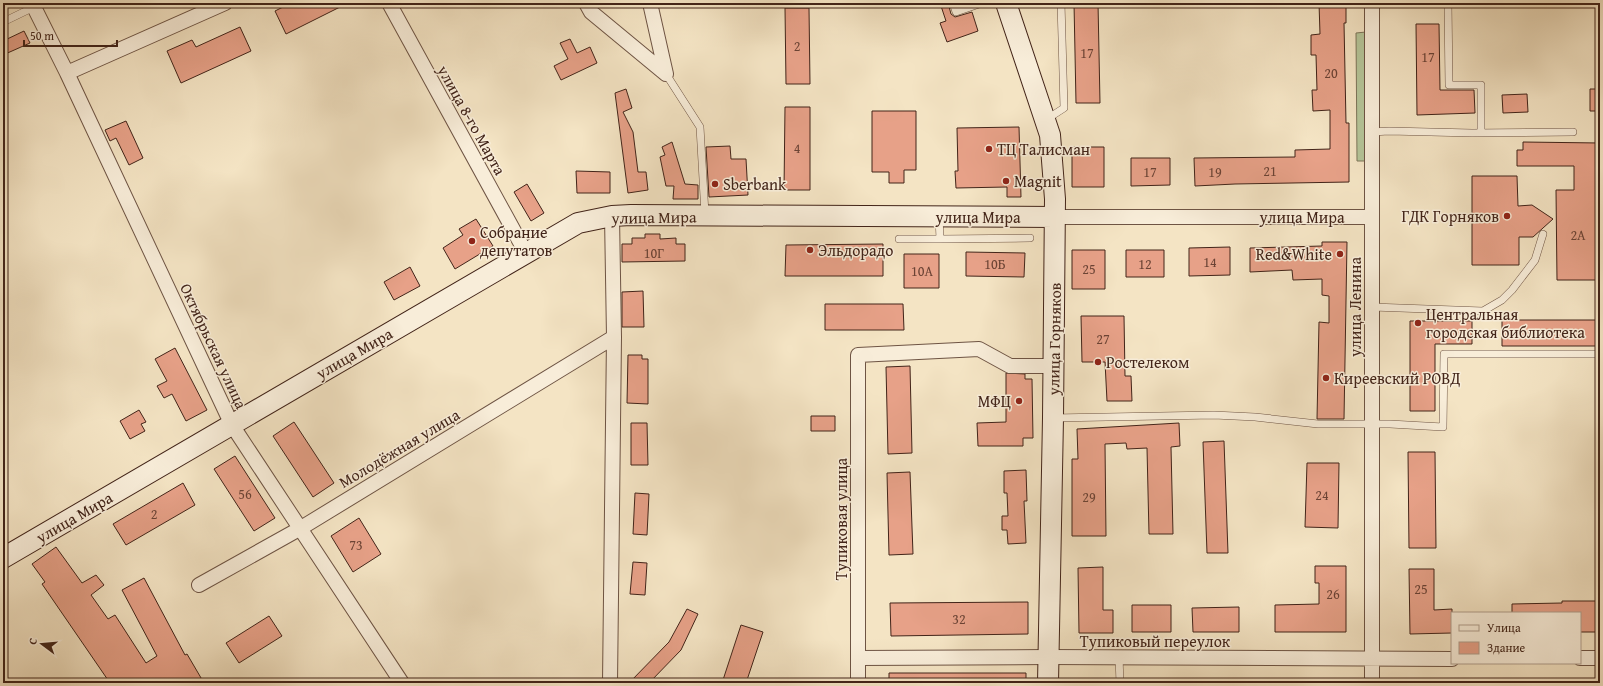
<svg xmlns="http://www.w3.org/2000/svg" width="1603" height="686" font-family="'Gentium Book Plus',serif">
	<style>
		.green { fill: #b5c599; stroke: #7c7459 }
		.building { fill: #e7a188; stroke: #422419 }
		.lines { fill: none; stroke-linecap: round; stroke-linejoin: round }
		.service-casing { stroke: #6e5444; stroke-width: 8 }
		.minor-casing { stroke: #6e5444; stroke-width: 16 }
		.secondary-casing { stroke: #422419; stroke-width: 22 }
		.service { stroke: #f8edd9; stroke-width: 7 }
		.minor { stroke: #f8edd9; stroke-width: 14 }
		.secondary { stroke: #f8edd9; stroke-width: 20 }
		.poi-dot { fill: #8f2418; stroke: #f8edd9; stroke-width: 1.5 }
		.labels { text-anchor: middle; stroke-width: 3; stroke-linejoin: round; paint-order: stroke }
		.number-label { font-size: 14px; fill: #6b4335 }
		.street-label { font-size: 16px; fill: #422419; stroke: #f8edd9 }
		.poi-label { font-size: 16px; fill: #422419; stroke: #f8edd9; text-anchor: start }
	</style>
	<rect width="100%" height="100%" fill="#f4e4c4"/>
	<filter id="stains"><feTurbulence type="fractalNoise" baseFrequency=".005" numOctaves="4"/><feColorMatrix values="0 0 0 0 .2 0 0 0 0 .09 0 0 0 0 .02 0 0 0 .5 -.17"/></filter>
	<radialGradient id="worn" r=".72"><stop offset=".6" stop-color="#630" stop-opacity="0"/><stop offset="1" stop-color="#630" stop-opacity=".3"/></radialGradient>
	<!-- green -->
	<path class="green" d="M1366 32V161H1357L1356 33Z"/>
	<!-- building -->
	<path class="building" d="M291 3H348L286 34 275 11Z
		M940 3H948L951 14 955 17 972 12 978 31 947 42 940 23 946 21Z
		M1074 3H1098L1100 103H1076Z
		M1319 3H1346V23H1344L1346 123H1349V182L1235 184 1195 186 1194 158 1295 157V150L1330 149V110L1313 111 1312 90H1317L1316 55H1311V35L1320 34Z
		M785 8H809L810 84H786Z
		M1416 24H1439L1440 90H1474L1475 113 1417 115Z
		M240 27 251 51 181 83 167 51 192 40 196 47Z
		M24 31 30 43 3 55V41Z
		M570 39 577 53 590 47 597 63 561 80 554 66 568 59 560 43Z
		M626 89 632 108 623 112 633 132 638 172H646L648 190 628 193 615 93Z
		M1590 89H1600V111H1590Z
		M1527 94 1528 112 1503 113 1502 95Z
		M785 107H810V190H784Z
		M872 111H916V170H904V183H889V172H872Z
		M126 121 143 158 129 165 116 138 110 141 105 130Z
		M1019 127 1021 197H1007V187L956 188 955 171H958L957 128Z
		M672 142 685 184 698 185V199H673L674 186H666L660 157 665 155 662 147Z
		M1523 142 1600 143V280H1557L1556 190H1574V166H1517V150H1523Z
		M730 146 731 159H746L748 195 709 197 706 147Z
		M1072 147H1104V187H1072Z
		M1131 158H1170V185L1131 186Z
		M576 171 610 172V193H577Z
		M1472 176H1517L1518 206 1532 205 1553 219 1533 237H1519V265H1472Z
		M527 184 544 213 531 221 514 192Z
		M476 219 493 246 455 269 443 248 463 235 459 229Z
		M645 234H660V239L676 238V244H685V261L622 262V244H632V238H645Z
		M1322 242H1347L1344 419H1317L1319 322 1329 323V296L1322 295V279L1293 280 1292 270 1250 272V248L1322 246Z
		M883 244V276H785L786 245Z
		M1230 247V275L1189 276V248Z
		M1072 250H1105V289H1072Z
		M1126 250H1164V277H1126Z
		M966 252 1025 253 1024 277 966 276Z
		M904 254H939V288H904Z
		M410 267 420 286 394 300 384 282Z
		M643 291 644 327H622V292Z
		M825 304H903L904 330H825Z
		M1081 316H1124L1125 376H1131L1132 401H1107L1105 362H1082Z
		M1502 320H1600V346H1502Z
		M1410 321H1472V344H1435V411H1410Z
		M175 348 207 410 186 421 172 394 164 398 157 386 167 381 155 359Z
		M628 355H642V359H648V404L627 403Z
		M910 366 912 453 888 454 886 367Z
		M1006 373 1025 374V379H1032L1033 438H1023V446H978L977 423 1006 422Z
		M139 410 146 422 141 424 145 431 130 439 120 421Z
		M811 416H835V431H811Z
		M294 422 334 483 313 497 273 436Z
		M631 423H647L648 465H631Z
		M1179 423 1180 446 1171 447 1173 534H1149L1147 448 1127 449 1126 443 1105 444 1106 536H1072V459H1078L1077 429Z
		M1224 441 1228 553H1207L1203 442Z
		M1408 452H1435L1436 548H1409Z
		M235 456 275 518 254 531 214 469Z
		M1307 463H1339L1338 528 1305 527Z
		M1026 470 1027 501H1024L1026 543 1008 544 1007 530H1002V516H1008L1007 493H1004V471Z
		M910 472 913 554 889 555 887 473Z
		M183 483 195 505 126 545 113 524Z
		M635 493 649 494 647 535 633 534Z
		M359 518 381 554 353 572 331 536Z
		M56 547 82 583 96 575 104 585 91 595 108 619 115 615 146 663 157 656 122 590 144 578 185 655 187 654 204 683H110L42 584 45 582 32 564Z
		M633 562 647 563 645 595 630 594Z
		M1315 566H1346V632H1275V605L1319 604V583H1315Z
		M1103 567V610H1113V633H1079L1078 568Z
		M1409 569H1434V610L1452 609V633L1410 634Z
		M1562 601H1600V632H1580V613H1512V604L1562 603Z
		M1028 602V634L891 636 890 603Z
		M1132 605H1171V632H1132Z
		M1239 607V632H1193L1192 608Z
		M687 609 698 614 681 650 649 683H629L669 642Z
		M269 616 282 636 239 663 226 643Z
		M741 625 763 632 746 683H722Z
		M889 673H1026V683H889Z"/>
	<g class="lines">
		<!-- service casing -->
		<g class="service-casing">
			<path id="service" d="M953 3 956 12 982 3
				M1448 3 1449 85H1481V133
				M3 22 34 7
				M666 74 700 127 705 214
				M1047 119 1064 108 1061 3
				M1372 132 1389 131 1472 133 1573 132
				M939 217 940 239 1030 238
				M899 239H940
				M1372 307 1483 311 1502 300 1512 290 1535 260 1543 234
				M1053 418 1214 415 1255 417 1318 424H1390L1443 427 1444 354H1600
				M1119 657 1120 683"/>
		</g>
		<!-- minor casing -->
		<g class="minor-casing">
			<path id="minor" d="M32 3 67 73 232 425 402 683
				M389 3 526 253
				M586 3 591 12 666 74
				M650 3 666 74
				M1372 3V683
				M67 73 225 3
				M1056 217H1372
				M199 585 301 528 614 337
				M858 658 1048 657 1452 659
				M1580 658H1600
				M610 683 614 337 612 216
				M858 683V355L979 349 1010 366H1054"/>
		</g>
		<!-- secondary casing -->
		<g class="secondary-casing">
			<path id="secondary" d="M1006 3 1050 135 1055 199 1053 418 1048 683
				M3 558 578 223 612 216 631 215 1056 217"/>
		</g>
		<!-- service -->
		<use href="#service" class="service"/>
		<!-- minor -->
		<use href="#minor" class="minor"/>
		<!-- secondary -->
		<use href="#secondary" class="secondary"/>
	</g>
	<!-- markers -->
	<g class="poi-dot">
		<circle cx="989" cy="149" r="4"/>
		<circle cx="1006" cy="181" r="4"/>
		<circle cx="715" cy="184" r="4"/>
		<circle cx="1507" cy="216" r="4"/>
		<circle cx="472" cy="241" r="4"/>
		<circle cx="810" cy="250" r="4"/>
		<circle cx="1340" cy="254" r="4"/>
		<circle cx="1418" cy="323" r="4"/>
		<circle cx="1098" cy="362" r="4"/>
		<circle cx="1326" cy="378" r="4"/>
		<circle cx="1019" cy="401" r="4"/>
	</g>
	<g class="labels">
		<!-- number labels -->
		<g class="number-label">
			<text x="797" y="51">2</text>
			<text x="1087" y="58">17</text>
			<text x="1428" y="62">17</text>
			<text x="1331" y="78">20</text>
			<text x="797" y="153">4</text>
			<text x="1270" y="176">21</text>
			<text x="1150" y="177">17</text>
			<text x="1215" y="177">19</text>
			<text x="1578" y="240">2А</text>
			<text x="654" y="258">10Г</text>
			<text x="1210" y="267">14</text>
			<text x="995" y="269">10Б</text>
			<text x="1145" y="269">12</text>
			<text x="1089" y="274">25</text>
			<text x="922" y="276">10А</text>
			<text x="1103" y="344">27</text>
			<text x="245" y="499">56</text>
			<text x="1322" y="500">24</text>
			<text x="1089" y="502">29</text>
			<text x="154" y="519">2</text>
			<text x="356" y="550">73</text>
			<text x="1421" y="594">25</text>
			<text x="1333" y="599">26</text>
			<text x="959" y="624">32</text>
		</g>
		<!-- street labels -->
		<g class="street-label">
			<text transform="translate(472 120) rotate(61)" y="6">улица 8-го Марта</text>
			<text transform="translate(654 217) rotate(-1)" y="6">улица Мира</text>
			<text x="978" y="223">улица Мира</text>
			<text x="1302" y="223">улица Мира</text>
			<text transform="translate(1355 307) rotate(-90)" y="6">улица Ленина</text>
			<text transform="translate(1054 339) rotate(-89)" y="6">улица Горняков</text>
			<text transform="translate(214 346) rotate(65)" y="6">Октябрьская улица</text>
			<text transform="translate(354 353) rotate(-30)" y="6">улица Мира</text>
			<text transform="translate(399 448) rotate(-31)" y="6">Молодёжная улица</text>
			<text transform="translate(74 517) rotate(-30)" y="6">улица Мира</text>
			<text transform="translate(841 519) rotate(-90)" y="6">Тупиковая улица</text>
			<text x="1155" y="647">Тупиковый переулок</text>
		</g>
		<!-- poi labels -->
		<g class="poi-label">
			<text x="997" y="155">ТЦ Талисман</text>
			<text x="1014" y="187">Magnit</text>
			<text x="723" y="190">Sberbank</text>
			<text x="1499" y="222" text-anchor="end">ГДК Горняков</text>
			<text x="480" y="238">Собрание<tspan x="480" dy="18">депутатов</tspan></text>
			<text x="818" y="256">Эльдорадо</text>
			<text x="1332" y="260" text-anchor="end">Red&amp;White</text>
			<text x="1426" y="320">Центральная<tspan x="1426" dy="18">городская библиотека</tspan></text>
			<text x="1106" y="368">Ростелеком</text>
			<text x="1334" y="384">Киреевский РОВД</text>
			<text x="1011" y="407" text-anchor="end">МФЦ</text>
		</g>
	</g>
	<!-- margin -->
	<rect width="1603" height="686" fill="none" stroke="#f4e4c4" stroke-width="16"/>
	<rect x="4" y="4" width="1595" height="678" fill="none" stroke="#422419" stroke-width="2"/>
	<rect x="8" y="8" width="1587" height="670" fill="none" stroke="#422419"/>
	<!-- legend -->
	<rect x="1451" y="612" width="130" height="52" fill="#f8edd9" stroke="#af9d8c"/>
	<rect x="1459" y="625" width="20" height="6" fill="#f8edd9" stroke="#af9d8c"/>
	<text x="1487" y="632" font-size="12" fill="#422419">Улица</text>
	<rect x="1459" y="642" width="20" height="12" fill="#e7a188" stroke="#af9d8c"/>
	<text x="1487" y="652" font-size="12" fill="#422419">Здание</text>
	<!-- north arrow -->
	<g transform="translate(42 644) rotate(286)" stroke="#f8edd9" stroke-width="3" paint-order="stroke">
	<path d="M0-3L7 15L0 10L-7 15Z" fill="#422419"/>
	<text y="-6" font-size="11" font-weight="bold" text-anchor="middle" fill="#422419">С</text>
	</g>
	<!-- scale -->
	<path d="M24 40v6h93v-6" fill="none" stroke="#422419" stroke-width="2"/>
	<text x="30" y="40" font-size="12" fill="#422419" stroke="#f8edd9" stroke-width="3" paint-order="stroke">50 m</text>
	<rect width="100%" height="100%" filter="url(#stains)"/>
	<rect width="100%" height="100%" fill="url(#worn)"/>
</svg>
